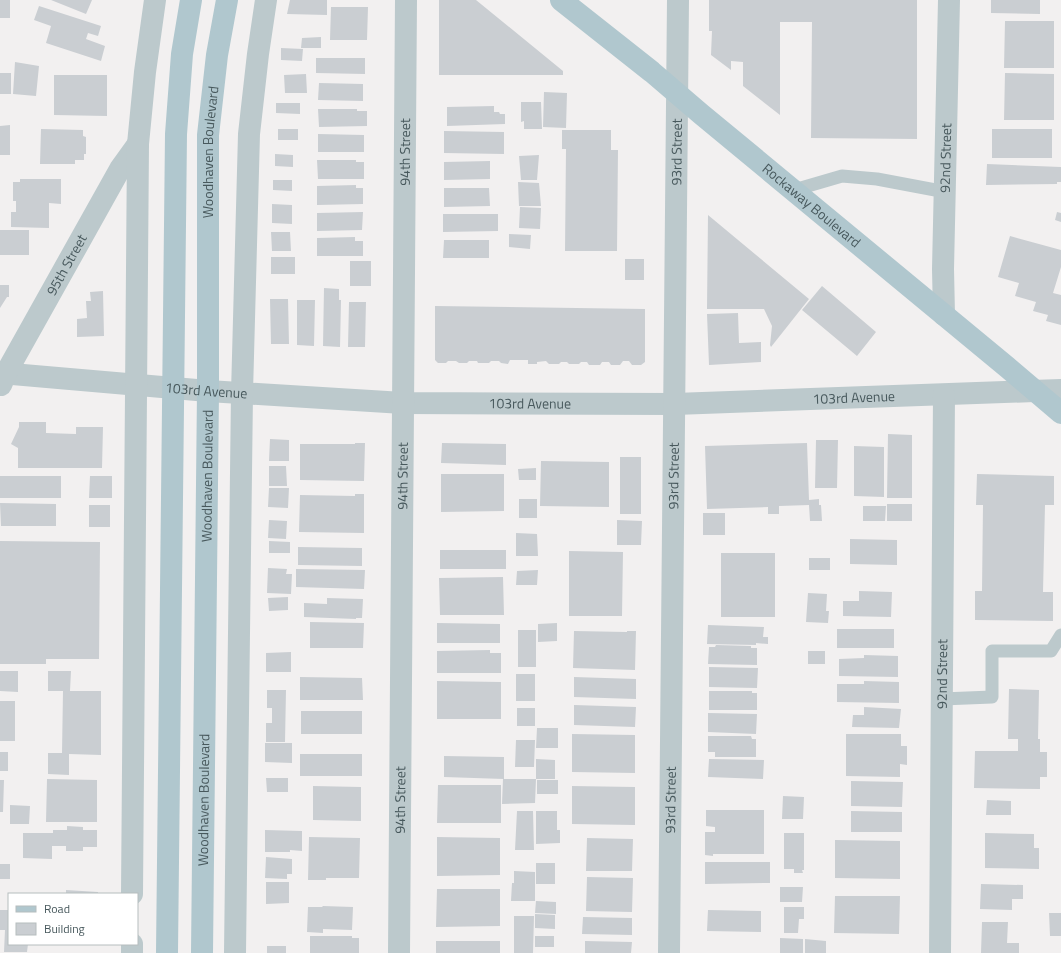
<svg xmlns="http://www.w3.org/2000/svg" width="1061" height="953" font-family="'Titillium Web',sans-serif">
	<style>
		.building { fill: #caced2 }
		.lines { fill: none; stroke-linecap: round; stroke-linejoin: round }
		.lane { stroke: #bcc9cc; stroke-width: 13 }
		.street { stroke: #bcc9cc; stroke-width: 22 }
		.primary { stroke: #b0c7ce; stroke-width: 22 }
		.labels { text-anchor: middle; stroke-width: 4; stroke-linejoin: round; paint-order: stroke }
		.street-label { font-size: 14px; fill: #48595d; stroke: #fff }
	</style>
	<rect width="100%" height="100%" fill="#f2f0f0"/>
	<!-- building -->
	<path class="building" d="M0 0H10V18H0Z
		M51 0H92L86 14Z
		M290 0H327V15L287 14Z
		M439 0H476L563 71V75H439Z
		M709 0H917V139L811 138 812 22H780V115L743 86V62L731 61V70L711 55 712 31H709Z
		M991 0H1040V14L991 13Z
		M39 6 101 26 98 36 88 33 86 39 105 46 101 61 46 43 51 26 34 20Z
		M331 7H368L367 40H330Z
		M1005 21H1054V68H1004Z
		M321 37V48H301L302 38Z
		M281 48 303 49 302 61 281 60Z
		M316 58H365V74L316 73Z
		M15 62 39 66 36 96 13 94Z
		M0 73H11V94H0Z
		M1005 73 1054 74V120H1004Z
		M306 74 307 93H285L284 75Z
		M54 75H107V116L54 115Z
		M319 83 363 84V101L318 100Z
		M544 92 567 93 566 128 543 127Z
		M521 102H541L542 129H524V121L521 122Z
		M276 103H300V114L276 113Z
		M494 106V112H499L500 114H505V124L447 126V107Z
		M318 109H357V111H367V126L319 127Z
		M10 125V155H0V126Z
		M41 129 83 130V136L86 137V154H84V160H75V164H40Z
		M278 129H298V140H278Z
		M992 129H1052V158H992Z
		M562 130H611V150H618L617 251H565L566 149H562Z
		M444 131 504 132V154L444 153Z
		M318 134 364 135V152H318Z
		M275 154 293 155V167L275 166Z
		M539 155 537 180H521L519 156Z
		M317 160H356V162H364V179H318Z
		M490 161V179L444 180V162Z
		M987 164 1061 167V182H1057V184L986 185Z
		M20 179H61V204L49 203V228L11 227V212H16V201H13V182H20Z
		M273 180H292V191L273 190Z
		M518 182 539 183 541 206H519Z
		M356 185V188H363V204L317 205V186Z
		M444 188H489L490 206 444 207Z
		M272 204 292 205V224L272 223Z
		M520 207 541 208 540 229 519 228Z
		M363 212 362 230 317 231V213Z
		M1057 212 1061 213V222L1055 220Z
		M443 214H498V231L443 232Z
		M708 215 809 299 771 347 770 345 772 326 764 309H707Z
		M0 230H29V255H0Z
		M271 232H290L291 251H272Z
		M509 234 531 235 530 249 509 247Z
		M1010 236 1061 250V267L1053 293 1061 295V325L1046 321 1048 315 1033 311 1036 302 1015 296 1019 283 998 277Z
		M355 237V241H363V256H317V238Z
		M444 240H489V258H443Z
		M271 257H295V274H271Z
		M625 259H644V280H625Z
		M350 261H371V286H350Z
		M0 285H9V297H7L0 308Z
		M822 286 876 332 857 356 802 310Z
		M324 288 339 289V300H341L340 347 323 346Z
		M103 291 104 336 77 337V319L87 318 86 301H91L90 292Z
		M270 299H288L289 344H271Z
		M297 300H315L314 346 297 345Z
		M349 302H366L365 347H348Z
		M435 306 645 309V362L641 365H632L629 361H623L620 365H611L609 362H602L600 365H589L587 362H581L579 364H569L567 362H561L559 364H549L546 361 537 362V364H528V360H510L508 364 501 363 499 361H491L489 363H478L477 361H469L467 363H459L456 361H448L446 363H438L435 360Z
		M738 313 739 343 761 342V362L709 365 707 314Z
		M19 422H46V433L76 434V427H103L102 468H18V448L11 444 19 427Z
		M888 434 912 435V498H887Z
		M270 439 289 440V461H269Z
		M816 440H838L837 488H815Z
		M355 443H365L364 481 300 480V444H355Z
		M442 443 506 444V465L441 463Z
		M807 443 809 500 819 499V505H821L822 521H810L809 505 779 506V514H768V507L707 509 705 446Z
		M854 446 884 447V497L854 496Z
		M620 457H641V514H620Z
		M541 461 609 462V507L540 506Z
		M269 466H286L287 486H269Z
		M536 468V480H519L518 469Z
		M441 474H504V511L441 512Z
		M977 474 1054 476V505H1045L1043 592H1053V621L975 620V591H982L983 505H976Z
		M0 476H61V498H0Z
		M90 476H112V498H89Z
		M269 488H289L288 508 268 507Z
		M355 494H364V533L299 532 300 495 355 496Z
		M519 499H537V518H519Z
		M0 503 56 504V526H1Z
		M887 504H912V521H887Z
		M89 505H110V527H89Z
		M863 506H886L885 521H863Z
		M703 513H725V535H703Z
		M269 520 287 521 286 539 268 538Z
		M617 520 642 521 641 545H617Z
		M516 533 537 534 538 556H516Z
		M850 539 897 540V565L850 564Z
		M0 541 100 542 99 659H46V664H0Z
		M269 541 290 542V553H269Z
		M298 547 362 548V566L298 565Z
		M440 550H506V569H440Z
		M569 551 623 552 622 616H569Z
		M721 553H775V617H721Z
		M809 558H830V570H809Z
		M268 568 287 569 286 574H292L291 594 267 593Z
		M296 569 365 570 364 589 296 587Z
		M538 570 537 585H516L517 571Z
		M503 577 504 615H440L439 578Z
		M859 591 892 592 891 617 843 616V601H859Z
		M808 593 827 594 826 611H829L828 623 806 622Z
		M288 597V610L269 611 268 598Z
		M327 598 363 599 362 618H356V619L304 617V603L327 604Z
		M310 622 364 623 363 648H310Z
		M437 623 500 624V643H437Z
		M557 623V641L538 642V624Z
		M708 625 764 627 763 637H768V644L756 643V645L707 644Z
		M837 629H894V648H837Z
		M518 630H536V667H518Z
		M574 631 627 632V631H636L635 670 573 668Z
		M716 645 751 646V648H757V665L708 664 709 647H715Z
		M490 650V653H501V673H437V651Z
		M808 651H825V664H808Z
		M291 652V672H266V653Z
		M864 655 898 656V677L839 676V659L864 658Z
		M709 667 758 668 757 688 709 687Z
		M0 671H18V692L0 691Z
		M48 671H71L70 691H101V755L69 754V775L48 774V753H62L63 691H48Z
		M516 674H535V701H516Z
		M300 677 362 678 363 700H300Z
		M574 677 636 679V699L574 697Z
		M437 681 501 682V719H437Z
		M864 681 899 682V703L837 702V684H864Z
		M1009 689 1039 690 1038 739H1040V752H1047V777H1040V789L974 788 975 751H1018V739H1008Z
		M267 690H286L285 742H266V723H272V708H267Z
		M709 691H752V693H757V710H709Z
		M0 701H15V741H0Z
		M574 705 636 707 635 727 574 725Z
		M864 707 901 709 899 728 852 727 853 715H864Z
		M517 708H535V726H517Z
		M301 711H362V734H301Z
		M708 713 757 714 756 734 708 732Z
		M537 728H558V748H536Z
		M572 734 635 735V773L572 772Z
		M846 734H901V746H907V765L900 764V777L846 776Z
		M708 736H751L752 739H756V757H715V752H708Z
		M516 740H535L534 767H515Z
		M265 743H292V763L265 762Z
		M0 752H8V771H0Z
		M300 754H362V776H300Z
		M444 756 504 757V779L444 777Z
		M536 759 555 760V779H536Z
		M709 759 764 760 763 779 708 777Z
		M266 778H288V792H267Z
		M47 779 97 780V822H46Z
		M503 779H536L535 803 502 804Z
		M0 780H4L3 812H0Z
		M537 780H558V794H537Z
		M851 781 903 782 902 807 851 806Z
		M438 785H501V823H437Z
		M313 786 361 787V821L313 820Z
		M572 786 635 787V825L572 824Z
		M783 796 804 797 803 819H782Z
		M987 800 1011 801V815H986Z
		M10 805 30 806 29 824H10Z
		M706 810H764V854H713V856L705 855V832H715V827L706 826Z
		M517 811H533L534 850H515Z
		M536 811H557V830H560V843L536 844Z
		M851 811 902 812V832H851Z
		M67 826 83 827V830H97V847H83V851H66V846H52V859L23 858V833H53V830H67Z
		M265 830 302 831V851L290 850V852H265Z
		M784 833H804V870H802L803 873H794V869H784Z
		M985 833 1034 834V848H1039V869L985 868Z
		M309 837 360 838 359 878H326V880H308Z
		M437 837 500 838V875L437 876Z
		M587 838 633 839 632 871H586Z
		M835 840 900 841V879L835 878Z
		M266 857 292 859V874H287V879L265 878Z
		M705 862H770V883L705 884Z
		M536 863H555V884H536Z
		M0 864H10V879H0Z
		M514 871 535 872V901H511L512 883H514Z
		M587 877 633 878 632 912 586 911Z
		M266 882H289V903L266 904Z
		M981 884 1023 885V899H1012V910L980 909Z
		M780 887H803L802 902H780Z
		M437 889H500V926L436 927Z
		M66 890 98 892V894H66Z
		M835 896H900L899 934 834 933Z
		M536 901 556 902V914L535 913Z
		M323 906 353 907 352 930 323 929V933L307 932 308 907H322Z
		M784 907H804V919H799L798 933H784Z
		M0 910H8V930H0Z
		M708 910 761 911V932L707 931Z
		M1049 913H1061V936H1050Z
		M535 914 555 915V929L535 928Z
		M514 916H534L533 953H514Z
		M583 917 632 918V935L582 934Z
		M982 922H1008L1007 943H1019V953H981Z
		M5 930H9V944H28L27 952H4Z
		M310 936H352V938H359V953H310Z
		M535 936H554V947H535Z
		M780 938 803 939V953H780Z
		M805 939 826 941V953H805Z
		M436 941H500V953H436Z
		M585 941 632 942 631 953H585Z
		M267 946H286V953H267Z"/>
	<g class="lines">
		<!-- lane -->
		<path class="lane" d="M794 190 842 176 877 179 946 192
			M942 699 992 697V651H1051L1061 635"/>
		<!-- street -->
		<g class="street">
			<path id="s1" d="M944 315 943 269 949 0"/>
			<path id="s2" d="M0 373 208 391 403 403 675 404 1061 390"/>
			<path id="s3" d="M1 385 6 373 120 169 138 144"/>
			<path d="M132 894 138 144 145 72 155 0"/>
			<path d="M132 953V944"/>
			<path d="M235 953 242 393 249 134 258 54 266 0"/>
			<path id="s4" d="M399 953 406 0"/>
			<path id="s5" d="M669 953 678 0"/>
			<path id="s6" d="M940 953 944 395"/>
		</g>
		<!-- primary -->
		<g class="primary">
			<path id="s7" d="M561 0 652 72 701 114 1007 367 1061 413"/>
			<path d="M167 953 176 134 182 54 191 0"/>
			<path id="s8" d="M202 953 208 391V135L217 55 227 0"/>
		</g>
	</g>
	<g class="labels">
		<!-- street labels -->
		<g class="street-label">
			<text dy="5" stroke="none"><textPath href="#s8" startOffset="801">Woodhaven Boulevard</textPath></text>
			<text dy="5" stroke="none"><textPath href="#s4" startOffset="801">94th Street</textPath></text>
			<text dy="5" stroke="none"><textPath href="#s5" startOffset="801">93rd Street</textPath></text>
			<text dy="5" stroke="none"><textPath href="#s1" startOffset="157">92nd Street</textPath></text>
			<text dy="5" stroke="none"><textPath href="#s7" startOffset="324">Rockaway Boulevard</textPath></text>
			<text dy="5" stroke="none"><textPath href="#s3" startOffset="137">95th Street</textPath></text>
			<text dy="5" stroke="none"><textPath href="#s2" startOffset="207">103rd Avenue</textPath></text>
			<text dy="5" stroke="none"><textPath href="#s2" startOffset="855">103rd Avenue</textPath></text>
			<text dy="5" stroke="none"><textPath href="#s2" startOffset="531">103rd Avenue</textPath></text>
			<text dy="5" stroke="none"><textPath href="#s8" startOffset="477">Woodhaven Boulevard</textPath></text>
			<text dy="5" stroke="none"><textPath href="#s4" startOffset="477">94th Street</textPath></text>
			<text dy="5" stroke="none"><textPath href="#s5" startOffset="477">93rd Street</textPath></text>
			<text dy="5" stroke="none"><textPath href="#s6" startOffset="279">92nd Street</textPath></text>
			<text dy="5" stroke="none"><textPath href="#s8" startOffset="153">Woodhaven Boulevard</textPath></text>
			<text dy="5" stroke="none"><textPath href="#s4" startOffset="153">94th Street</textPath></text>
			<text dy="5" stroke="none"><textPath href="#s5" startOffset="153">93rd Street</textPath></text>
		</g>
	</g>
	<!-- legend -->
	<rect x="8" y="893" width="130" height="52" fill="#ffffff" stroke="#b6bdbe"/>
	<rect x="16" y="906" width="20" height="6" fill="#b0c7ce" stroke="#b6bdbe"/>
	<text x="44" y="913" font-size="12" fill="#48595d">Road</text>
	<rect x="16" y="923" width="20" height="12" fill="#caced2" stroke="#b6bdbe"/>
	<text x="44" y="933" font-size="12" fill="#48595d">Building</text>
</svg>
